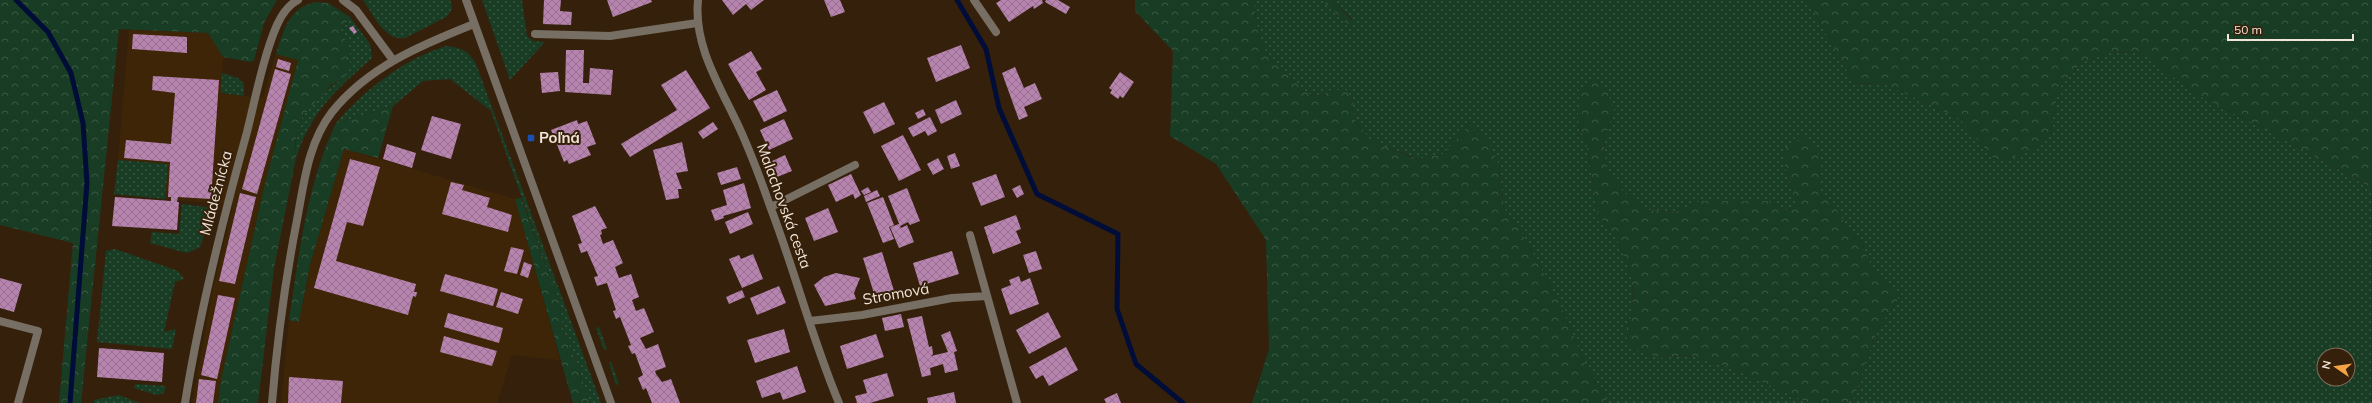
<svg xmlns="http://www.w3.org/2000/svg" width="2372" height="403" font-family="Mulish,sans-serif">
	<style>
		.built { fill: #3e2507 }
		.grass { fill: url(#grass-dots); fill-rule: evenodd }
		.forest { fill: url(#forest-crowns) }
		.lines { fill: none; stroke-linecap: round; stroke-linejoin: round }
		.stream { stroke: #000d38; stroke-width: 5 }
		.building { fill: url(#building-cross-hatch) }
		.minor { stroke: #776f63; stroke-width: 8 }
		.tertiary { stroke: #776f63; stroke-width: 8 }
		.transit-dot { fill: #1a4fb4; stroke: #35210b; stroke-width: 1.5 }
		.labels { text-anchor: middle; stroke-width: 4; stroke-linejoin: round; paint-order: stroke }
		.poi-label { font-size: 15px; font-weight: bold; fill: #f3e5d8; stroke: #35210b; text-anchor: start }
		.street-label { font-size: 15px; fill: #f3e5d8; stroke: #35210b }
	</style>
	<defs>
		<pattern id="grass-dots" width="8" height="8" patternUnits="userSpaceOnUse"><rect width="8" height="8" fill="#193c24"/><path d="M2 2h.1M6 6h.1" fill="none" stroke="#3b5843" stroke-width="1.8" stroke-linecap="round"/></pattern>
		<pattern id="forest-crowns" width="20" height="18" patternUnits="userSpaceOnUse"><rect width="20" height="18" fill="#193c24"/><path d="M2 6a3 3 0 1 1 6 0M12 15a3 3 0 1 1 6 0" fill="none" stroke="#3b5843"/></pattern>
		<pattern id="building-cross-hatch" width="8" height="8" patternUnits="userSpaceOnUse"><rect width="8" height="8" fill="#b783af"/><path d="M0 0l8 8M0 8l8-8" fill="none" stroke="#96708e"/></pattern>
	</defs>
	<rect width="100%" height="100%" fill="#35210b"/>
	<!-- built -->
	<path class="built" d="M129 30 208 33 223 57 221 94 263 98 276 54 298 60 264 187 221 380 218 403H192L212 294 233 205 165 199 168 164 118 160Z
		M344 149 515 199 560 360 512 355 497 403H281L289 320 299 322 310 265Z"/>
	<!-- grass -->
	<path class="grass" d="M363 0H450C453 8 452 11 446 17L405 38C384 41 374 15 363 0Z
		M482 0H522L527 36 533 41 545 42 510 80Z
		M1253 0H1322L1349 25 1352 19 1333 0H1807L1854 83 1885 84 1960 119 1992 157 2050 133 2059 88 2082 62 2113 52 2140 53 2204 99 2263 128 2372 188V403H1847L1854 398 1877 330 1898 300V292L1872 268 1862 243 1850 233 1831 200 1821 195 1818 175 1784 163 1796 200V209L1786 210 1767 201H1700L1675 212 1647 210 1623 192 1606 169 1604 142 1614 109 1577 123 1586 141 1598 215 1617 238 1632 279 1633 312 1625 332 1643 353 1663 358 1688 355 1726 366 1809 403H1608L1583 358 1558 300 1523 235 1504 208 1499 164 1469 125 1443 154 1418 159 1370 140 1355 120 1352 98 1331 90 1322 96 1309 94 1273 62 1260 42ZM2324 355H2348V379H2324Z
		M350 17 370 44 372 58C334 92 313 109 296 158 295 145 296 131 302 118 307 106 331 85 342 80L350 50 341 30Z
		M446 46C460 47 469 51 476 64L601 403H589L579 368 563 331 561 311 554 288 491 111 450 79 423 81 393 106 336 123C364 91 403 59 446 46Z
		M222 73 238 78 244 84V96L221 93Z
		M118 160 168 164 165 199 114 194Z
		M182 204 213 208 200 247 187 253 150 243 152 232 179 234Z
		M115 249 178 271 184 279 175 282 164 332 176 329 172 349 97 342 106 251Z
		M599 327 607 349 604 350 596 328Z
		M611 362 619 384 616 385 609 363Z
		M135 384 166 386 164 393 157 395 134 388Z
		M119 395 139 403H94V400Z"/>
	<!-- forest -->
	<path class="forest" d="M0 0H277L264 23 254 60 251 62 223 57 208 33 119 29 81 403H59L73 243 0 225Z
		M1135 0H1253L1260 42 1273 62 1309 94 1322 96 1331 90H1346L1352 98 1355 120 1370 140 1417 159 1443 154 1469 125 1489 143 1499 164 1504 208 1523 235 1558 300 1583 358 1608 403H1252L1269 349 1266 240 1216 164 1170 136 1173 51 1135 11Z
		M1322 0H1333L1354 23 1349 25Z
		M1807 0H2372V188L2263 128 2204 99 2140 53 2113 52 2082 62 2059 88 2050 133 2032 150 2005 160 1992 157 1960 119 1885 84 1854 83Z
		M316 2 328 3 350 17 341 30 350 50V69L342 80 331 85 302 117 295 143 296 158 274 268 258 403H218L221 380 264 187 298 60 276 54C284 30 288 8 316 2Z
		M1594 81 1606 88 1614 109 1604 142 1606 169 1623 192 1647 210 1675 212 1700 201H1767L1786 210 1795 209 1796 200 1784 163 1785 148 1804 136 1818 149 1821 195 1831 200 1850 233 1862 243 1872 268 1898 291V300L1877 330 1854 398 1847 403H1809L1726 366 1688 355 1663 358 1643 353 1628 345 1625 332 1633 312 1632 279 1617 238 1598 215 1586 141 1577 123 1581 93Z
		M393 106 378 158 344 149 310 265 299 322 289 320C299 254 307 183 336 123Z
		M521 198 554 288 561 311 563 331 579 368 589 403H573L515 199Z"/>
	<g class="lines">
		<!-- stream -->
		<path class="stream" d="M16 0 48 32 71 73 83 123 87 183 70 403
			M957 0 986 49 999 108 1037 194 1118 234 1117 309 1136 364 1183 403"/>
	</g>
	<!-- building -->
	<path class="building" d="M544 0H561L560 11 572 12 571 25 543 24Z
		M607 0H651L652 2 613 17Z
		M722 0H764L751 10 746 4 733 15Z
		M824 0H840L845 12 831 17Z
		M1001 0H1042L1043 3 1034 9 1033 6 1009 22 996 3Z
		M1046 0H1058L1070 7 1066 14 1045 2Z
		M353 26 357 32 354 34 349 28Z
		M133 34 187 37V53L132 49Z
		M961 45 970 68 936 82 927 58Z
		M566 50H584L583 83H589L590 68 613 70 611 95 565 92Z
		M751 51 762 69 756 72 766 90 749 100 728 64Z
		M278 59 291 63 289 71 276 67Z
		M1015 67 1024 88 1035 83 1042 99 1024 107 1028 116 1019 120 1002 73Z
		M275 69 291 74 257 194 242 189Z
		M686 70 710 108 630 157 621 144 677 110 661 85Z
		M558 72 560 91 542 93 540 73Z
		M1120 72 1134 82 1123 98 1120 96 1118 99 1110 93 1112 90 1109 88Z
		M153 76 219 80 211 199 178 197 177 202H179L177 230 112 226 115 197 171 201V197H168L170 162 124 158 126 140 171 144 175 93 152 90Z
		M777 90 787 111 764 122 753 101Z
		M956 100 962 114 941 124 935 110Z
		M884 102 895 124 874 134 863 112Z
		M923 109 926 115 918 119 915 113Z
		M432 116 461 124 451 159 421 150Z
		M930 117 937 131 928 136 925 131 913 137 908 128Z
		M784 119 793 139 769 150 760 130Z
		M577 120 578 124 587 121 596 144 587 147 591 155 569 164 567 160 564 162 551 130Z
		M713 122 718 129 703 139 698 132Z
		M903 135 921 170 899 181 881 146Z
		M682 142 688 171 676 173 682 189H678L679 198 666 200 653 150Z
		M387 144 416 153 412 168 383 159Z
		M955 153 960 166 951 169 947 156Z
		M785 155 792 171 777 177 770 162Z
		M938 158 944 169 933 175 927 164Z
		M350 159 380 167 363 226 347 222 336 261 416 284 414 292H417L416 297 413 296 408 315 314 288Z
		M737 167 741 179 721 185 717 173Z
		M851 174 861 195 855 199 853 194 836 202 828 185Z
		M996 174 1005 197 981 206 972 183Z
		M451 182 464 185 462 190 490 198 487 207 512 215 508 232 442 214Z
		M744 183 751 208 723 216 724 218 715 221 711 210 727 205 723 190Z
		M1020 185 1024 194 1017 198 1012 189Z
		M868 187 871 192 864 195 861 191Z
		M907 188 920 221 910 225 908 222 900 226 888 196Z
		M877 190 880 196 866 202 864 196Z
		M240 193 256 197 235 284 219 281Z
		M883 197 894 225 889 227 894 239 883 243 867 203Z
		M595 206 607 228 601 230 602 234 600 235 603 244 613 240 623 263 615 267 619 278 631 274 639 297 632 300 636 311 644 308 654 332 640 338 641 340 646 349 658 344 666 367 655 371 656 374 662 382 671 379 680 403H652L646 388 643 390 638 378 643 375 635 353 632 354 628 346 631 345 620 317 616 319 613 311 616 310 607 283 597 286 594 277 598 276 587 251 581 253 578 244 582 243 572 216Z
		M828 208 838 232 814 241 805 218Z
		M748 212 753 224 730 234 725 222Z
		M1016 215 1021 229 1016 231 1021 243 993 254 984 227Z
		M899 224 901 228 907 225 914 242 899 248 890 227Z
		M511 247 524 250 517 274 504 271Z
		M952 251 959 274 920 286 913 263Z
		M1036 251 1042 269 1029 273 1023 255Z
		M882 252 895 294 876 300 863 258Z
		M753 254 763 279 742 288 729 259 739 255 741 259Z
		M524 262 532 265 528 278 520 275Z
		M836 273 860 278 854 293 856 299 825 306 814 285 824 277Z
		M445 274 498 289 493 306 440 291Z
		M1019 276 1021 282 1030 278 1039 304 1010 315 1001 289 1011 285 1009 280Z
		M0 278 22 284 14 312 0 308Z
		M779 286 786 303 757 315 750 298Z
		M742 290 745 297 729 304 726 297Z
		M501 292 523 299 518 314 496 307Z
		M218 295 235 298 217 379 201 375Z
		M1048 312 1061 337 1029 354 1016 330Z
		M448 313 503 328 499 343 444 327Z
		M901 314 904 327 885 331 882 318Z
		M922 316 929 347 932 346 933 354 931 356 948 352 941 335 950 331 957 351 954 352 958 370 945 373 943 364 930 368 931 375 922 377 907 319Z
		M784 329 790 352 755 363 747 340Z
		M876 334 884 357 847 369 840 346Z
		M444 336 497 351 492 366 440 352Z
		M1066 347 1078 370 1049 386 1043 375 1036 379 1029 367Z
		M99 348 164 353 162 382 97 377Z
		M797 366 806 392 783 400 780 392 762 398 756 381Z
		M887 373 894 396 870 403H857L855 396 867 393 863 380Z
		M289 377 343 381 341 403H288Z
		M199 379 216 381 213 403H196Z
		M954 392 956 403H928L927 398Z
		M1117 393 1121 403H1106L1104 399Z"/>
	<g class="lines">
		<!-- minor -->
		<path class="minor" d="M343 0 356 10 393 60
			M698 0C693 49 724 92 743 136 753 159 762 183 770 206 795 271 812 339 839 403
			M974 0 996 32
			M535 34 610 36 697 23
			M771 207 855 165
			M970 235 1017 403
			M0 321 38 331 18 403
			M810 321 862 315 952 298 987 296
			M185 403C200 311 222 222 247 132 255 100 264 54 277 25 282 14 288 5 298 0
			M272 403C277 342 285 281 297 220 304 183 308 143 332 112 368 67 421 45 474 24"/>
		<!-- tertiary -->
		<path class="tertiary" d="M466 0 611 403"/>
	</g>
	<!-- markers -->
	<rect class="transit-dot" x="527" y="134" width="8" height="8" rx="2"/>
	<g class="labels">
		<!-- poi labels -->
		<g class="poi-label">
			<text x="539" y="143">Poľná</text>
		</g>
		<!-- street labels -->
		<g class="street-label">
			<text transform="translate(216 193) rotate(-75)" y="5">Mládežnícka</text>
			<text transform="translate(784 206) rotate(70)" y="5">Malachovská cesta</text>
			<text transform="translate(896 294) rotate(-10)" y="5">Stromová</text>
		</g>
	</g>
	<!-- north arrow -->
	<g transform="translate(2336 367) rotate(283)"><circle r="19" fill="#35210b" stroke="#816f5d"/>
	<path d="M0-3L7 15L0 10L-7 15Z" fill="#f4a444"/>
	<text y="-6" font-size="11" font-weight="bold" text-anchor="middle" fill="#f3e5d8">N</text>
	</g>
	<!-- scale -->
	<path d="M2228 34v6h125v-6" fill="none" stroke="#f3e5d8" stroke-width="2"/>
	<text x="2234" y="34" font-size="12" fill="#f3e5d8" stroke="#35210b" stroke-width="3" paint-order="stroke">50 m</text>
</svg>
